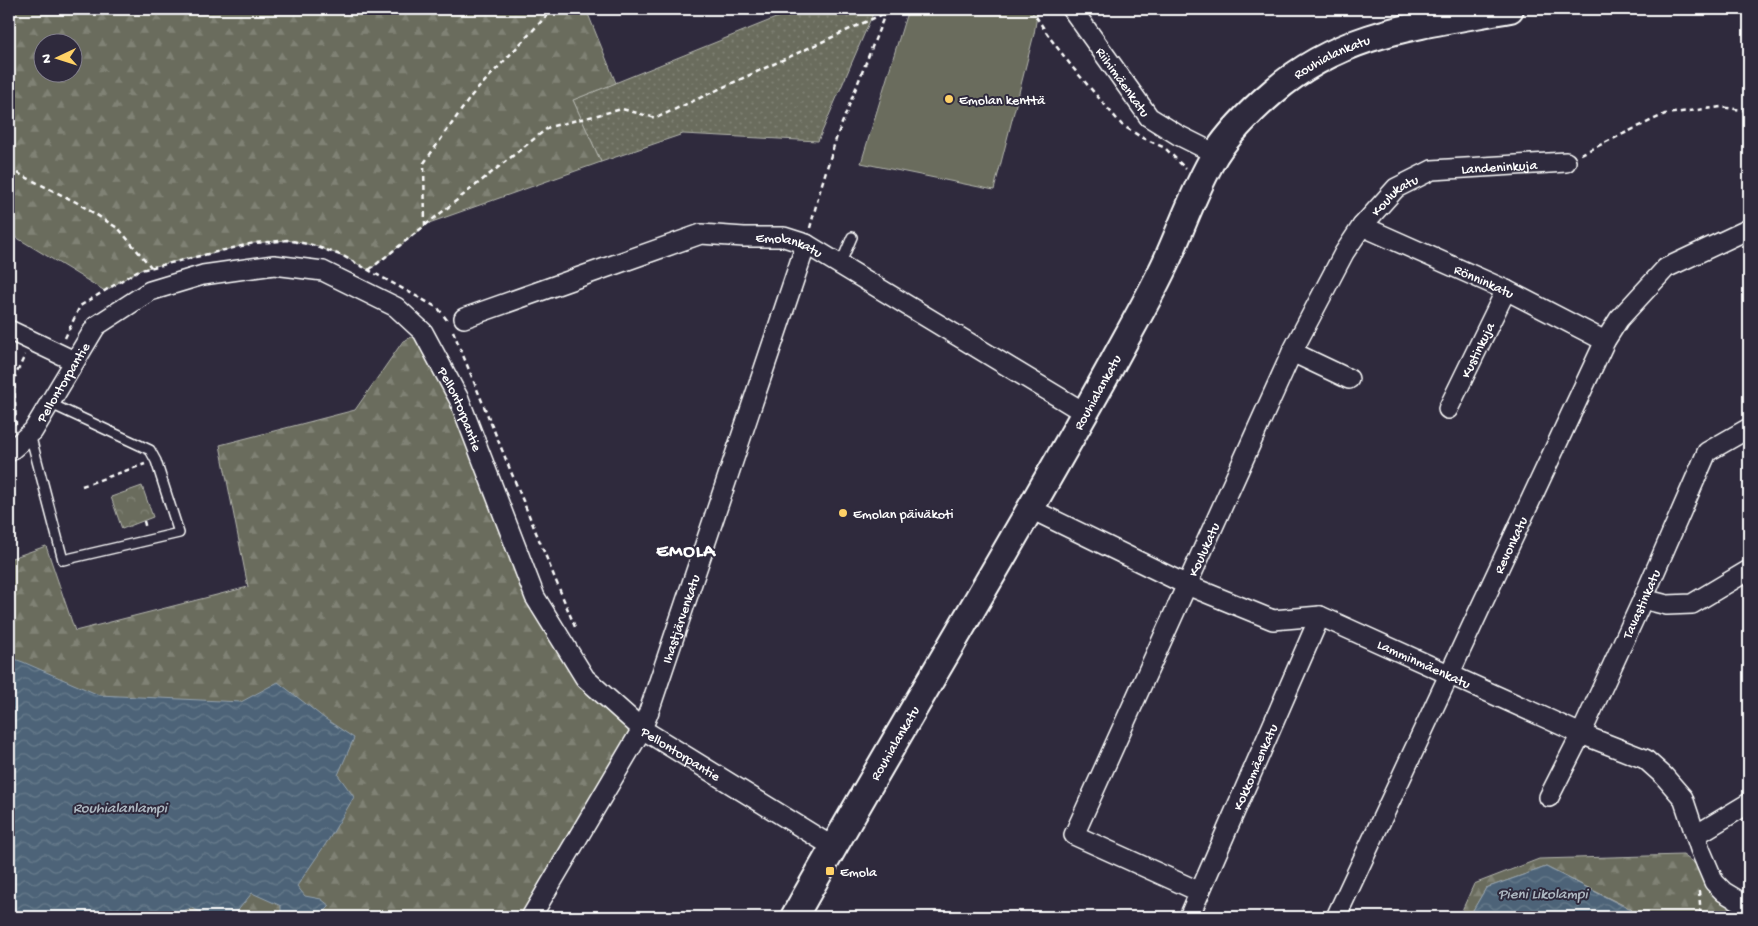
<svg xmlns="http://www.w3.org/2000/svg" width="1758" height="926" font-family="'Gochi Hand',sans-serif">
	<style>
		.grass { fill: url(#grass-dots); stroke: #b4b6ae }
		.forest { fill: url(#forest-firs); stroke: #b4b6ae; fill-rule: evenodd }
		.park { fill: url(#park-crowns); stroke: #b4b6ae }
		.garden { fill: #6a6c5d; stroke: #b4b6ae }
		.water { fill: url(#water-waves); stroke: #94a2ae }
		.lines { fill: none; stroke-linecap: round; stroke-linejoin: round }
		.lane-casing { stroke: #fff; stroke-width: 12 }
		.street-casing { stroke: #fff; stroke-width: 22 }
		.secondary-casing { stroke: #fff; stroke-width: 30 }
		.path { stroke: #fff; stroke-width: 2.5; stroke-dasharray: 5 4; stroke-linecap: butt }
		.lane { stroke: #2f2a3d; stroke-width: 9 }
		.street { stroke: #2f2a3d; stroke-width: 19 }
		.secondary { stroke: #2f2a3d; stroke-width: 26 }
		.poi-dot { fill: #ffd166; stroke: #2f2a3d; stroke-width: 2 }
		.labels { text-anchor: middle; stroke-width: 4; stroke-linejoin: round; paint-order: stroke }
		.street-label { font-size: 14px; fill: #fff; stroke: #2f2a3d }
		.poi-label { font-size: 14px; fill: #fff; stroke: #2f2a3d; text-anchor: start }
		.water-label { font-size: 15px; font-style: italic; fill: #afb9c2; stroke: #2f2a3d }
		.district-label { font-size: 19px; font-weight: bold; letter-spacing: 1px; fill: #fff; stroke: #2f2a3d }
	</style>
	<defs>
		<pattern id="grass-dots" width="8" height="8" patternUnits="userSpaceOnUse" patternTransform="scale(1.25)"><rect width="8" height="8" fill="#6a6c5d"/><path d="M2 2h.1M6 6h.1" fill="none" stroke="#808275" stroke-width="1.8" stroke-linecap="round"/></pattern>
		<pattern id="forest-firs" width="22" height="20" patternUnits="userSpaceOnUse" patternTransform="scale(1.25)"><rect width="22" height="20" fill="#6a6c5d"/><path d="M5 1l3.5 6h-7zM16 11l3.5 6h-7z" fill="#808275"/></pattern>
		<pattern id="park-crowns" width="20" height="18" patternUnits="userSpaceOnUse" patternTransform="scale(1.25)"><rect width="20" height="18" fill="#6a6c5d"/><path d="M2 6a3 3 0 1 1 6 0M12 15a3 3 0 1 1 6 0" fill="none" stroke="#808275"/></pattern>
		<pattern id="water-waves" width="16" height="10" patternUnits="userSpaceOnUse" patternTransform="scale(1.25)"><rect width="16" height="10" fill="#4d6478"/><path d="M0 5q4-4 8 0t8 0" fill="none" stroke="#687b8c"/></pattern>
	</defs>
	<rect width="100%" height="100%" fill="#2f2a3d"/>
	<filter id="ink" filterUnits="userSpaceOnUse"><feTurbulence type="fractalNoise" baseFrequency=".02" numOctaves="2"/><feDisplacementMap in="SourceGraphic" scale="10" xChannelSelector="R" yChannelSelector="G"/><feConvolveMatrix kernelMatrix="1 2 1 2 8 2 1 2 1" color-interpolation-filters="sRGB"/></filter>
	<g filter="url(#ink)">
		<!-- grass -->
		<path class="grass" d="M798 9H875L818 141 683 134 601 162 573 100Z"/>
		<!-- forest -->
		<path class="forest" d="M9 9H586L616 83 573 100 601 162 429 223 369 270 343 256 312 245 287 240 254 243 151 267 137 271 105 291 9 233ZM42 42H72V72H42Z
			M423 332 535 597 585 678 642 729 531 917H9V559L46 546 75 631 248 587 220 445 355 410 403 341Z
			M1683 855 1749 903V917H1636L1631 909 1546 867 1486 888 1469 917H1459L1474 884 1539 859Z"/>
		<!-- park -->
		<path class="park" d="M142 486 153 517 122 529 111 497Z"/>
		<!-- garden -->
		<path class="garden" d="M908 9H1038L1034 34 994 190 861 163Z"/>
		<!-- water -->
		<path class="water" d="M9 657 23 662 99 695 241 702 278 682 324 718 354 738 338 775 354 797 329 839 297 886 305 896 321 899 330 906 320 916 316 917H281V906L252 893 235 914V917H213L191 908 165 917H9Z
			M1546 867 1631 910 1636 917H1469L1486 888Z"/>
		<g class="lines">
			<!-- lane casing -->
			<g class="lane-casing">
				<path id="lane" d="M840 265 852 237
					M30 434 63 560 179 533 156 461 150 450 49 403"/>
			</g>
			<!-- street casing -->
			<g class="street-casing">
				<g id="street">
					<path id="s1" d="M1072 9 1149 117 1178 135 1216 154"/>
					<path id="s2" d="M1362 226 1506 290 1605 341"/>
					<path id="s3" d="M464 318 701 234 744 237H784L806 244 1085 413"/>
					<path d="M9 330 74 361"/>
					<path d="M1292 352 1349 379"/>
					<path id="s4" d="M1448 409 1506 290"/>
					<path id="s5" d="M9 452 33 431 96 326 150 291 203 275 274 265 323 271 396 307 423 332 459 399 535 597 585 678 642 729 833 847"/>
					<path id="s6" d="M1031 509 1187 585 1273 620 1320 616 1581 734 1645 759 1664 776 1683 798 1700 849 1714 882 1724 892 1749 907"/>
					<path d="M1643 599 1667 605 1692 604 1749 570"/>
					<path id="s7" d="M1549 797 1581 734 1643 599 1707 452 1749 428"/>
					<path d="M1696 835 1749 803"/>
					<path id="s8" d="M1200 892 1074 835 1292 352 1344 253 1362 226 1396 188 1432 170 1566 162"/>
					<path id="s9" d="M531 917 642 729 649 711 806 244"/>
					<path id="s10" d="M1189 917 1320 616"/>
					<path id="s11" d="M1336 917 1605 341 1619 319 1666 268 1749 229"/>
				</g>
			</g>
			<!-- secondary casing -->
			<g class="secondary-casing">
				<g id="secondary">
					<path id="s12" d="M794 917C897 733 1008 553 1110 368 1129 332 1150 297 1167 260 1183 225 1195 188 1215 155 1230 132 1252 110 1273 92 1343 31 1423 25 1510 9"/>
				</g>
			</g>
			<!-- path -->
			<path class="path" d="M1031 9 1050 38 1073 68 1122 125 1141 137 1165 148 1186 169
				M1581 154 1665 114 1721 107 1749 111
				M9 169 76 202 119 229 151 267
				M425 226 424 163 472 95 553 9
				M810 228 821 187 837 136 887 9
				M369 270 549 127 622 109 656 118 885 13
				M453 331 575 627
				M65 338 80 306 137 271 254 243 271 242 287 240 312 245 343 256 438 308 447 320
				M16 425 14 379 25 355
				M82 486 145 464
				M144 521 146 529
				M1699 891 1701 917"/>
			<!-- lane -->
			<use href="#lane" class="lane"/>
			<!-- street -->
			<use href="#street" class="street"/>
			<!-- secondary -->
			<use href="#secondary" class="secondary"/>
		</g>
	</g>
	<!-- markers -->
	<g class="poi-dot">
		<circle cx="949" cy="99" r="5"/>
		<circle cx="843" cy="513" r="5"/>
		<rect x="825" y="866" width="10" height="10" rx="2.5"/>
	</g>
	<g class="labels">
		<!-- street labels -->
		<g class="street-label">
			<text dy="5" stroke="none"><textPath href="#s12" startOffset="1026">Rouhialankatu</textPath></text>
			<text dy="5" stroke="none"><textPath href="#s1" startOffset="89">Riihimäenkatu</textPath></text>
			<text dy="5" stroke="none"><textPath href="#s8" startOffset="971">Landeninkuja</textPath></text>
			<text dy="5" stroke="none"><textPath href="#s8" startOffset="858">Koulukatu</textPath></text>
			<text dy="5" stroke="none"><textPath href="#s3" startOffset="341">Emolankatu</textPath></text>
			<text dy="5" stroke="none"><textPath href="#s2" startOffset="134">Rönninkatu</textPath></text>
			<text dy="5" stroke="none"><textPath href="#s4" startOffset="66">Kustinkuja</textPath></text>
			<text dy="5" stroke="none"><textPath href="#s5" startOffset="89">Pellontorpantie</textPath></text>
			<text dy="5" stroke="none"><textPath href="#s12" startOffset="606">Rouhialankatu</textPath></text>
			<text dy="5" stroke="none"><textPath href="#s5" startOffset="599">Pellontorpantie</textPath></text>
			<text dy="5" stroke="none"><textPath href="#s11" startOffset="411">Revonkatu</textPath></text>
			<text dy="5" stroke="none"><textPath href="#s8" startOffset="452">Koulukatu</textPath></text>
			<text dy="5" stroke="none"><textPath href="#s7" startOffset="214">Tavastinkatu</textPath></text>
			<text dy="5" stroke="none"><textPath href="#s9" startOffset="335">Ihastjärvenkatu</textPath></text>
			<text dy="5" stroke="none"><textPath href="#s6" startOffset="428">Lamminmäenkatu</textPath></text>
			<text dy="5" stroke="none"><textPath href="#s12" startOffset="201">Rouhialankatu</textPath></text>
			<text dy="5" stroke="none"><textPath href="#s5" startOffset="1019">Pellontorpantie</textPath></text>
			<text dy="5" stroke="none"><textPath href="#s10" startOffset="164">Kokkomäenkatu</textPath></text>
		</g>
		<!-- poi labels -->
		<g class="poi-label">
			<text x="959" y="104">Emolan kenttä</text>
			<text x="853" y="518">Emolan päiväkoti</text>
			<text x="840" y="876">Emola</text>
		</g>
		<!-- water labels -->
		<g class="water-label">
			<text x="120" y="812">Rouhialanlampi</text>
			<text x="1543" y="898">Pieni Likolampi</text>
		</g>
		<!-- district labels -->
		<g class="district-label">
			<text x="686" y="556">EMOLA</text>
		</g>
	</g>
	<!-- margin -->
	<rect width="1758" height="926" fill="none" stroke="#2f2a3d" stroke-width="30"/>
	<rect x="15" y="15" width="1728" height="896" fill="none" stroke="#fff" stroke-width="2" filter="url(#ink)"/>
	<!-- north arrow -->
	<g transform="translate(58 58) rotate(266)"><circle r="24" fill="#2f2a3d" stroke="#827f8b"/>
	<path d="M0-4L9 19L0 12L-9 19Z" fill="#ffd166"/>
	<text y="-8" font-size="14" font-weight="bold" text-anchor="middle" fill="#ffffff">N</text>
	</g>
</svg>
